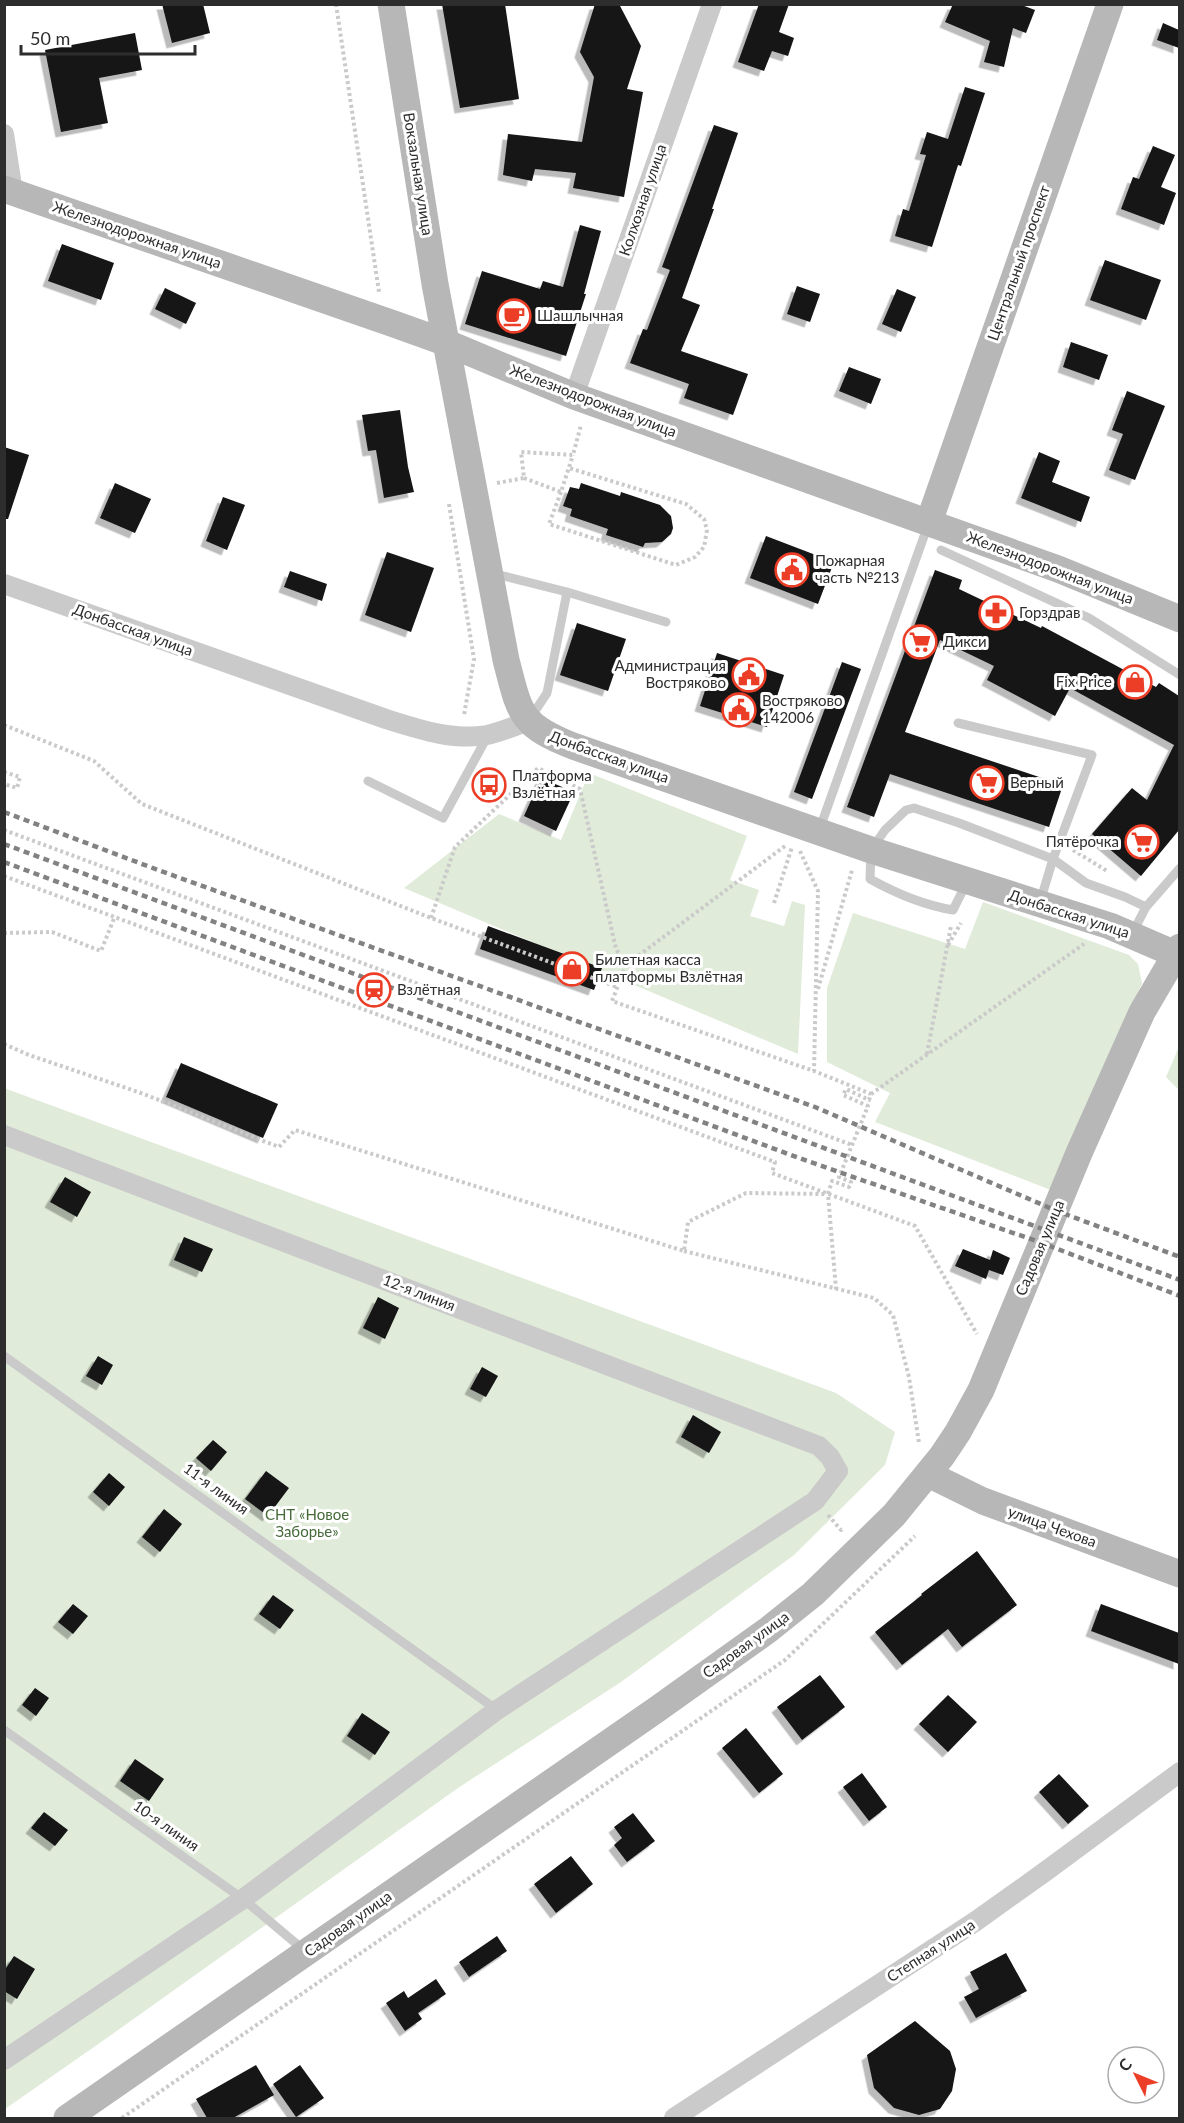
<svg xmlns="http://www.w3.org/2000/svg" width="1184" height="2123" font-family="Lato,sans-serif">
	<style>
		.green { fill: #e0ebd9 }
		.building { fill: #141414; filter: url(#shadow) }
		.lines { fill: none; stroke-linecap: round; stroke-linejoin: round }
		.path { stroke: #cacaca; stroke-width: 4; stroke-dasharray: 3 3; stroke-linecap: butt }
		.lane { stroke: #cacaca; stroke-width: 9 }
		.street { stroke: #cacaca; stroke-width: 20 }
		.secondary { stroke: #b7b7b7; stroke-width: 27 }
		.rail { stroke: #828282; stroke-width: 4.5; stroke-dasharray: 6 4.5; stroke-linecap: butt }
		.labels { text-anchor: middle; stroke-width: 6; stroke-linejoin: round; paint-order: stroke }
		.street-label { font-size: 15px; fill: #2d2d2d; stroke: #fff }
		.poi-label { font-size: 15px; fill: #2d2d2d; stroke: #fff; text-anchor: start }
		.park-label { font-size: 15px; fill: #466a39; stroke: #fff }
	</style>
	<defs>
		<filter id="shadow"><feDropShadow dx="-5.5" dy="5.5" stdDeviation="0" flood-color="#0004"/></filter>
	</defs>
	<rect width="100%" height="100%" fill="#fff"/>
	<!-- green -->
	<path class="green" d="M589 773 747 836 730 880 759 890 750 916 784 926 792 901 805 905 798 1054 404 888 499 814 561 840Z
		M983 902 1129 955 1138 964 1142 983 1056 1192 875 1122 890 1093 827 1062V988L853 913 965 949Z
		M1178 1049H1180L1179 1090 1166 1077Z
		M4 1088 836 1393 895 1432 885 1465 794 1555 621 1682 458 1788 104 2040 5 2109Z"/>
	<!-- building -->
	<path class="building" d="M162 4H203L210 33 172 43Z
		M442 4H505L519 99 460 108Z
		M595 4H619L641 46 627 89 643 92 624 197 573 188 576 173 535 169 532 181 503 175 508 134 582 142 594 77 580 52Z
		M759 4H789L779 32 794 38 788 56 772 51 764 71 738 62Z
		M953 4H1019L1035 10 1026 33 1013 28 1004 67 984 62 990 41 945 22Z
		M1163 23 1179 30V48L1157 40Z
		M135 33 142 70 99 78 108 123 61 132 45 50Z
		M965 87 985 93 961 166 958 165 932 247 895 236 903 209 909 211 926 155 920 154 927 132 948 139Z
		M714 125 738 133 712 209H714L682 298 700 305 681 351 748 374 733 415 684 398 689 384 630 363 643 329 647 330 670 270 662 267Z
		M1153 146 1175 155 1161 187 1176 193 1164 225 1121 209 1133 177 1139 179Z
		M580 225 601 231 584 294H586L566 356 465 324 482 271 540 289 543 281 563 287Z
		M62 244 114 263 101 300 48 281Z
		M1105 260 1161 280 1146 320 1090 300Z
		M797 286 820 294 810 322 787 314Z
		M165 288 196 303 186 324 155 309Z
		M897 289 916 297 901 332 882 324Z
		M1071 342 1108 355 1099 380 1063 367Z
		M849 367 881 379 871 404 839 391Z
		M1127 391 1165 406 1135 480 1109 470 1123 434 1112 430Z
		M400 410 408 467 414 492 384 498 376 450 368 451 362 415Z
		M4 447 29 455 8 519H4Z
		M1039 452 1060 461 1052 482 1090 497 1081 522 1021 498Z
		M115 483 151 499 135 533 100 518Z
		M581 483 620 496 621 492 660 505 671 516 673 528 671 534 662 542 645 543 643 547 606 535 608 529 570 516 572 509 563 506 570 487 579 489Z
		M223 497 245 505 227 550 206 541Z
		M766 536 834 562 818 604 750 578Z
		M387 552 434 568 411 632 365 615Z
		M935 570 962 580 959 589 1041 628 1042 626 1156 687 1159 683 1179 696V830L1141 876 1092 834 1132 788 1147 800 1174 745 1070 688 1055 716 987 680 994 666 940 640 905 732 1063 785 1049 827 890 774 874 817 847 807Z
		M290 571 327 584 322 601 284 587Z
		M577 623 626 639 608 691 560 675Z
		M717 653 784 675 767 727 700 706Z
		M842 662 861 669 812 799 794 792Z
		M541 778 574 792 556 831 524 816Z
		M488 926 602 968 594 990 480 949Z
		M181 1063 278 1104 263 1138 166 1097Z
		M65 1177 91 1192 77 1217 50 1202Z
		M184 1237 213 1249 202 1272 174 1260Z
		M963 1249 990 1260 993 1250 1010 1258 1003 1275 989 1270 986 1279 955 1266Z
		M378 1297 399 1308 385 1339 363 1328Z
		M98 1356 113 1365 102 1385 86 1376Z
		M482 1367 498 1376 486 1397 470 1389Z
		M693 1415 721 1432 709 1453 681 1437Z
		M213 1440 227 1452 211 1471 196 1458Z
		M266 1471 289 1488 268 1516 245 1499Z
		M109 1473 125 1487 109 1506 93 1492Z
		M164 1509 182 1524 160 1552 142 1537Z
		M977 1551 1017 1605 962 1647 948 1629 902 1665 875 1632 922 1595 921 1594Z
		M273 1595 294 1610 280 1629 259 1614Z
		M73 1604 88 1616 73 1634 58 1622Z
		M1101 1604 1179 1633V1664L1091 1631Z
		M820 1675 845 1707 802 1740 777 1707Z
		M35 1688 49 1698 36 1716 22 1705Z
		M948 1695 977 1722 948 1752 919 1724Z
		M362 1713 390 1732 375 1755 347 1736Z
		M746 1728 783 1774 759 1793 722 1748Z
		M135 1759 164 1779 149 1801 120 1781Z
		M862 1773 887 1807 869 1821 843 1787Z
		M1059 1774 1089 1806 1068 1824 1039 1792Z
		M44 1812 68 1830 55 1846 31 1828Z
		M633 1813 655 1841 627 1862 614 1845 622 1838 614 1827Z
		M571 1856 593 1884 556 1913 534 1884Z
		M497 1936 507 1951 469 1977 459 1962Z
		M1006 1953 1027 1991 976 2018 964 1997 979 1989 970 1972Z
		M14 1956 35 1969 17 1999 4 1991V1971Z
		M436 1979 446 1994 418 2013 422 2019 405 2031 386 2003 404 1991 408 1998Z
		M915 2021 950 2051 956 2069 952 2091 940 2109 919 2115 894 2108 874 2088 867 2055Z
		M256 2065 274 2095 233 2118H207L196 2099Z
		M300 2065 324 2098 296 2117 273 2084Z"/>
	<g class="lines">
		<!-- path -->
		<path class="path" d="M336 4 379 292
			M524 478 561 492 573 455
			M497 483 524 478 521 452 573 455 581 425
			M561 492 549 524 676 565 695 557 704 547 707 530 704 519 686 504 569 468
			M449 504 474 659 464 715
			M4 725 94 761 142 804 431 918 617 987
			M4 772 20 777 17 788 4 784
			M4 830 852 1145
			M785 846 626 965 612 1001 814 1071 871 1094 869 1100 846 1089 843 1095 868 1106 839 1177 851 1182 849 1187 832 1181 828 1194 836 1289
			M1073 850 1107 871
			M800 851 818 891 814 1071
			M4 876 775 1162 772 1173 915 1226 977 1334
			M774 903 792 847
			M431 918 455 847 538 768 580 789 616 949 626 965
			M4 933 52 932 101 951 115 916
			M948 945 961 923
			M818 989 852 870
			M4 1044 29 1055 141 1093 279 1147 295 1130 684 1251 688 1222 746 1193 824 1194
			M927 1054 951 926
			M871 1094 1084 944
			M684 1251 874 1298 893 1315 909 1377 919 1443
			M828 1515 841 1530 843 1528
			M122 2118 785 1660 915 1536"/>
		<!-- lane -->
		<path class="lane" d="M941 550 1089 618 1180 675
			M492 573 567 592 666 622
			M531 717 547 693 567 592
			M958 723 1092 755 1053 859 1040 902
			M368 781 443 818 487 737
			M820 828 928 525
			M967 882 953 910C923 905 897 894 870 879L871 850 885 830 906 810 914 808 959 823 1053 859 1086 883 1125 897 1146 907
			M1132 934 1146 907 1180 868
			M4 1356 497 1710
			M4 1730 243 1899 305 1951"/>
		<!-- street -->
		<path class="street" d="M4 134 13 192
			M574 396 712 4
			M4 584 386 719C418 729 453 741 487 735 501 732 515 726 528 721
			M4 1135 819 1446 830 1457 838 1471 815 1501 497 1710 243 1899 4 2060
			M674 2118 976 1921 1046 1871 1180 1772"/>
		<!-- secondary -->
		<path class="secondary" d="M391 4 435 284 506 660C520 713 519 725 573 746L871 850 1110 926 1175 954
			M4 189 394 324 447 343 574 396 1058 569 1180 619
			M929 522 1110 4
			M928 1474 983 1501 1180 1574
			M67 2118 656 1710 768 1630 813 1594 894 1515 942 1456 958 1432 981 1390 1079 1153 1142 1012 1180 947"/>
		<!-- rail -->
		<path class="rail" d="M4 812 158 870 815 1107 1057 1211 1180 1257
			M4 844 1180 1280
			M4 862 799 1158 1042 1243 1180 1296"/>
	</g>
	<!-- icons -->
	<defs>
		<g id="cafe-ring" transform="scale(1.725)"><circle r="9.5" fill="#fff" stroke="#ec3e27" stroke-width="1.5"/><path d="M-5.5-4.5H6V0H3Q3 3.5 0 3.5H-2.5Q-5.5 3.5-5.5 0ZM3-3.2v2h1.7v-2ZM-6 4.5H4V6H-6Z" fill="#ec3e27"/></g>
		<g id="civic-ring" transform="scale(1.725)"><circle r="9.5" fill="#fff" stroke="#ec3e27" stroke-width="1.5"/><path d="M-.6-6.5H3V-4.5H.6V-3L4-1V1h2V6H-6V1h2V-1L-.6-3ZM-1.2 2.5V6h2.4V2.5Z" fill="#ec3e27"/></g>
		<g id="pharmacy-ring" transform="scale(1.725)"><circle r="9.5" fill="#fff" stroke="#ec3e27" stroke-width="1.5"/><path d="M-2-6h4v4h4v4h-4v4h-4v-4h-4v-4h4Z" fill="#ec3e27"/></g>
		<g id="supermarket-ring" transform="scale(1.725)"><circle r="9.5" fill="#fff" stroke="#ec3e27" stroke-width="1.5"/><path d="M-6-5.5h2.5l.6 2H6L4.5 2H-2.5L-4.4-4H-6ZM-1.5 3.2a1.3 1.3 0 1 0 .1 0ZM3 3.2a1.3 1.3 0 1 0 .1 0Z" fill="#ec3e27"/></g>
		<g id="shop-ring" transform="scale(1.725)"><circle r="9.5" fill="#fff" stroke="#ec3e27" stroke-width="1.5"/><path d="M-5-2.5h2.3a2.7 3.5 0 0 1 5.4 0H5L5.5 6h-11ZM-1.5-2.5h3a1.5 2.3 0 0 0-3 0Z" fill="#ec3e27"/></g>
		<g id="bus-ring" transform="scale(1.725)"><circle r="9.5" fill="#fff" stroke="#ec3e27" stroke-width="1.5"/><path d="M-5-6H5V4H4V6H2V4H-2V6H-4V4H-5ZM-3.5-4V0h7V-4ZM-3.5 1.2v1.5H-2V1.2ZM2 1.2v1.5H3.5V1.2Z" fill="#ec3e27"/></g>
		<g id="station-ring" transform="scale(1.725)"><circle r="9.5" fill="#fff" stroke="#ec3e27" stroke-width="1.5"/><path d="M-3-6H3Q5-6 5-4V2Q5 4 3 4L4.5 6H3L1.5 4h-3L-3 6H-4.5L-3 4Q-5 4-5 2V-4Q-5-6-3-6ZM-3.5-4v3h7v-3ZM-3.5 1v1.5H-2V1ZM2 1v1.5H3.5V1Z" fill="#ec3e27"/></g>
	</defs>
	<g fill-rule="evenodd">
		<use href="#cafe-ring" x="514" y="316"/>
		<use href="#civic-ring" x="792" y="570"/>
		<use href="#pharmacy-ring" x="996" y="613"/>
		<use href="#supermarket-ring" x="920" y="642"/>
		<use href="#civic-ring" x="749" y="675"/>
		<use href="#shop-ring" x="1135" y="682"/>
		<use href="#civic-ring" x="739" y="710"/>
		<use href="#supermarket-ring" x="987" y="783"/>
		<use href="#bus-ring" x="489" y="785"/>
		<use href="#supermarket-ring" x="1142" y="842"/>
		<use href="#shop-ring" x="572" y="969"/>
		<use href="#station-ring" x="374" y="990"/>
	</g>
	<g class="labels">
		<!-- street labels -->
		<g class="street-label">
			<text transform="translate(418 174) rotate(81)" y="5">Вокзальная улица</text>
			<text transform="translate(643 200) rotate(-71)" y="5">Колхозная улица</text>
			<text transform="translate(137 235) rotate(19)" y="5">Железнодорожная улица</text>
			<text transform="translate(1019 263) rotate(-71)" y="5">Центральный проспект</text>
			<text transform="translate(593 401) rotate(21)" y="5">Железнодорожная улица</text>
			<text transform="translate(1050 568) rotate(21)" y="5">Железнодорожная улица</text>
			<text transform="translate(133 630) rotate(20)" y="5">Донбасская улица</text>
			<text transform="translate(609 757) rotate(20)" y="5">Донбасская улица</text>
			<text transform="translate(1069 914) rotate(18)" y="5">Донбасская улица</text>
			<text transform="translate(1040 1248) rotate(-67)" y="5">Садовая улица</text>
			<text transform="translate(419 1293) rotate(21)" y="5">12-я линия</text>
			<text transform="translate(216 1489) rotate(36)" y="5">11-я линия</text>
			<text transform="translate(1052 1527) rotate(20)" y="5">улица Чехова</text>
			<text transform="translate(746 1645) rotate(-36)" y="5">Садовая улица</text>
			<text transform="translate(166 1826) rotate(35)" y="5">10-я линия</text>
			<text transform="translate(348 1924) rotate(-35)" y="5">Садовая улица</text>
			<text transform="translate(931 1951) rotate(-33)" y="5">Степная улица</text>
		</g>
		<!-- poi labels -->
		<g class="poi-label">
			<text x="537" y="321">Шашлычная</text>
			<text x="815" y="566">Пожарная<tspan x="815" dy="17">часть №213</tspan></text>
			<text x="1019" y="618">Горздрав</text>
			<text x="943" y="647">Дикси</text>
			<text x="726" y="671" text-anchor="end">Администрация<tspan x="726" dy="17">Востряково</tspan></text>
			<text x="1112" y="687" text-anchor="end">Fix Price</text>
			<text x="762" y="706">Востряково<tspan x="762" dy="17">142006</tspan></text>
			<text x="512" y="781">Платформа<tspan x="512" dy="17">Взлётная</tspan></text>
			<text x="1010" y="788">Верный</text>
			<text x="1119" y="847" text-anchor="end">Пятёрочка</text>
			<text x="595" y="965">Билетная касса<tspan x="595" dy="17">платформы Взлётная</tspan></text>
			<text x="397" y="995">Взлётная</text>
		</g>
		<!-- park labels -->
		<g class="park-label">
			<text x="307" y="1520">СНТ «Новое<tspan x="307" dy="17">Заборье»</tspan></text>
		</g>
	</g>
	<!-- border -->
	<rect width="1184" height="2123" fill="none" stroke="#2d2d2d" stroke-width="12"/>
	<!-- north arrow -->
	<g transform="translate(1136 2075) rotate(313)"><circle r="28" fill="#ffffff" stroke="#ababab" stroke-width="1.5"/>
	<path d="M0-4.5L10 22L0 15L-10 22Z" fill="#ec3e27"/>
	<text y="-9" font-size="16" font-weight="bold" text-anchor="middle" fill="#2d2d2d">С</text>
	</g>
	<!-- scale -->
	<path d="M21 45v9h174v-9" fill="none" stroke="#2d2d2d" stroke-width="3"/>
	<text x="30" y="45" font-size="18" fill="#2d2d2d" stroke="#ffffff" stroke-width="4.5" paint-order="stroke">50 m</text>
</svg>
